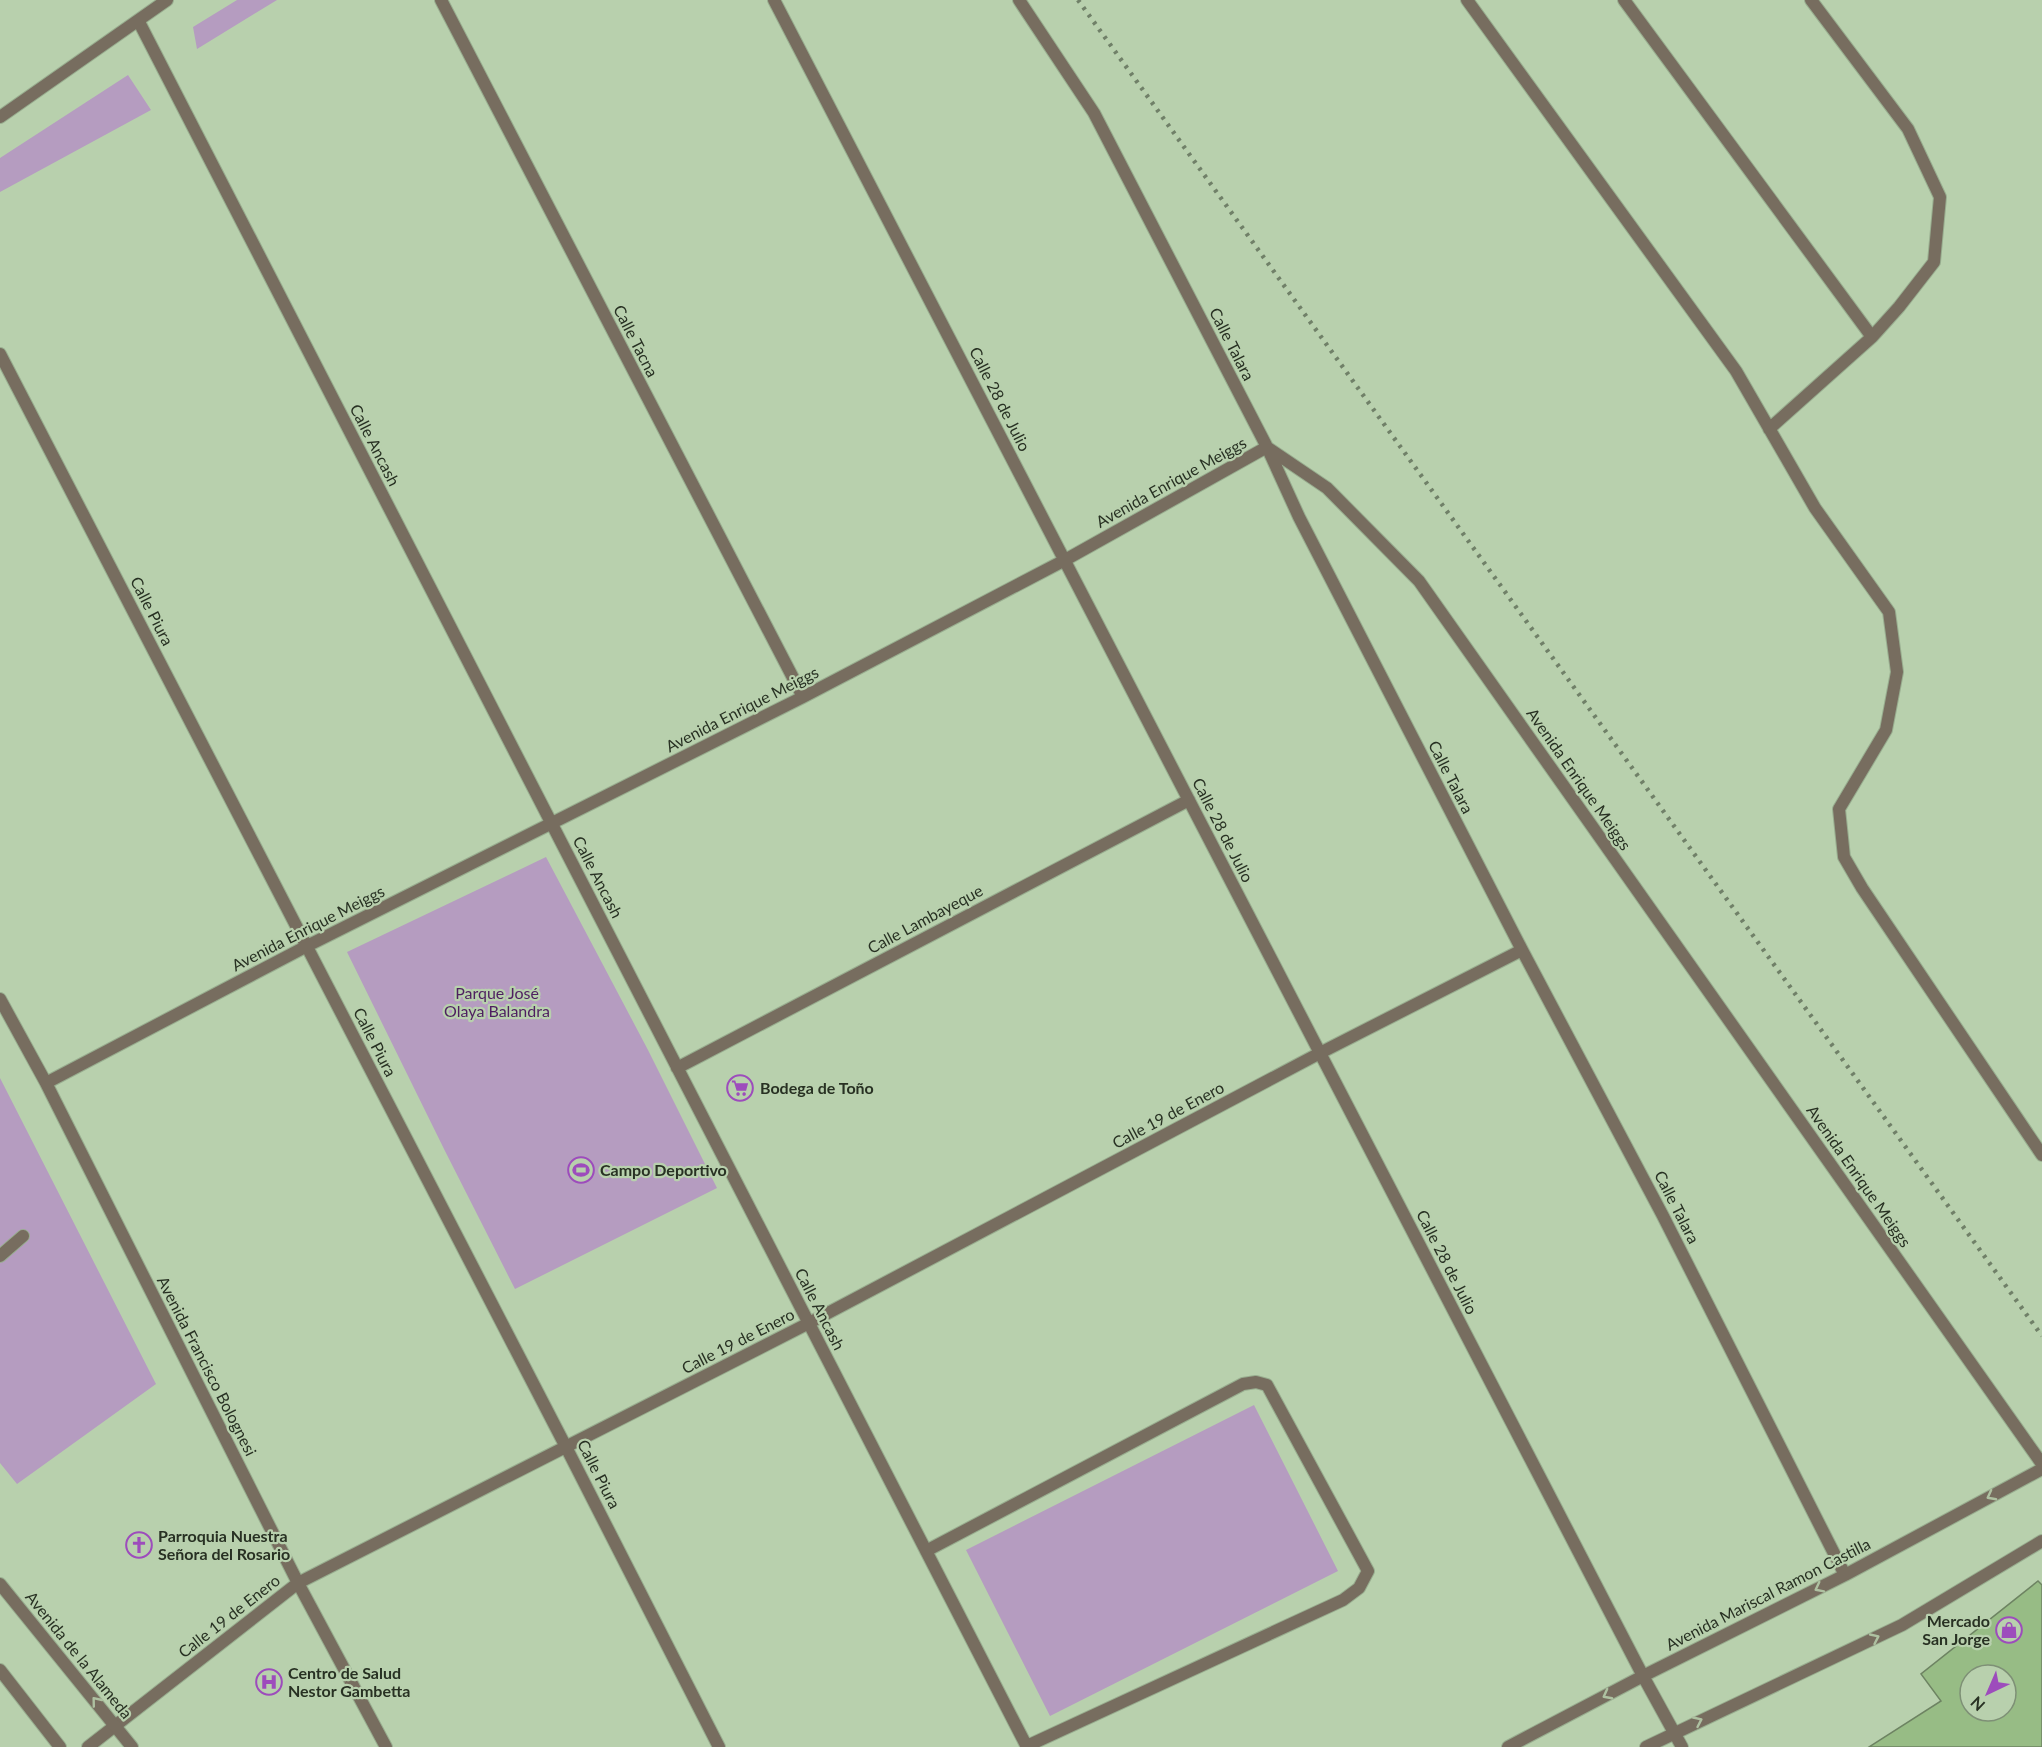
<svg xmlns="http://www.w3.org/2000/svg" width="2042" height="1747" font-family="Lato,sans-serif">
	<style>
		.green { fill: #b59cc0 }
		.building { fill: #97bc85; stroke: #6d8362; stroke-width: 1.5; fill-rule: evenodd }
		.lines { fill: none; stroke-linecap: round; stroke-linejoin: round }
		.service-casing { stroke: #98ad8f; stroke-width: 14 }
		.minor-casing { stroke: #98ad8f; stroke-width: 14 }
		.tertiary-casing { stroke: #98ad8f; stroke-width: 14 }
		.service { stroke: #776d5f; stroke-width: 12 }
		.minor { stroke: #776d5f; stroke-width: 12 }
		.tertiary { stroke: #776d5f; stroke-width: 12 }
		.rail { stroke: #708068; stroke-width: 4.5; stroke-dasharray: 3 6; stroke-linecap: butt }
		.oneway { stroke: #aec1a1 }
		.labels { text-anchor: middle; stroke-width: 4.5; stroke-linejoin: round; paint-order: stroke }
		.street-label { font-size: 16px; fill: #283123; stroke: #b8d0ad }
		.park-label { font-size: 16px; fill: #4e1f60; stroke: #b8d0ad }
		.poi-label { font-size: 16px; font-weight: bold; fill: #283123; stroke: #b8d0ad; text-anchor: start }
	</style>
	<rect width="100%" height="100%" fill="#b8d0ad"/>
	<!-- green -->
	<path class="green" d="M237 0H277L197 49 193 27Z
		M128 75 151 110 0 192V158Z
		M546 857 648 1050 717 1188 515 1289 445 1151 347 952Z
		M0 1078 156 1384 17 1484 0 1463Z
		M1254 1405 1338 1571 1050 1716 966 1550Z"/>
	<!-- building -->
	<path class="building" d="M2038 1581 2042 1585V1747H1869L1941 1701 1921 1674ZM1970 1675H2006V1711H1970Z"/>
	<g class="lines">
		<!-- service casing -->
		<g class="service-casing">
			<path id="service" d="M1467 0 1736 371 1815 508 1889 612 1897 672 1886 730 1839 809 1844 857 1862 888 2042 1155
				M1624 0 1872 337 1769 429
				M1811 0 1908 129 1940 197 1934 262 1899 307 1872 337
				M0 1256 23 1236"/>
		</g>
		<!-- minor casing -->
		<g class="minor-casing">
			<path id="minor" d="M441 0 803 697
				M774 0 1643 1676 1682 1747
				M1019 0 1094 113 1267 447 1299 517 1522 950 1663 1216 1845 1575
				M139 22 1027 1747
				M0 117 167 0
				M0 354 566 1447 719 1747
				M1268 448 1327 488 1419 581 2042 1464
				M0 999 46 1083 298 1583 386 1747
				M677 1068 1189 800
				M46 1083 307 946 803 697 1065 560 1267 447
				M926 1551 1243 1384 1256 1382 1267 1385 1368 1571 1359 1588 1343 1600 1027 1746
				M88 1747 298 1583 809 1323 1320 1053 1522 950
				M1508 1747 1643 1676 1845 1575 2042 1469
				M1646 1747 1902 1625 2042 1541"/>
		</g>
		<!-- tertiary casing -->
		<g class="tertiary-casing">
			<path id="tertiary" d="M0 1584 132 1747
				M0 1670 60 1747"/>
		</g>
		<!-- service -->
		<use href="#service" class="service"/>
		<!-- minor -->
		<use href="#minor" class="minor"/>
		<!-- tertiary -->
		<use href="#tertiary" class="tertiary"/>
		<!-- rail -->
		<path class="rail" d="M1078 0 2042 1336"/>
	</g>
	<!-- one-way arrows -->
	<defs><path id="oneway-chevron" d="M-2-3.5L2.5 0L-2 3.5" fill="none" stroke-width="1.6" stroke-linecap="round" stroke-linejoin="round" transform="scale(1.5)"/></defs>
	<g class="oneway">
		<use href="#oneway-chevron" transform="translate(1991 1496) rotate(152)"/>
		<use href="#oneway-chevron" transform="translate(1819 1588) rotate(153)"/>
		<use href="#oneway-chevron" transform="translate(1875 1638) rotate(-25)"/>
		<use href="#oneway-chevron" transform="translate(1607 1695) rotate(152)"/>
		<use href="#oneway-chevron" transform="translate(96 1701) rotate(-129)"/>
		<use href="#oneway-chevron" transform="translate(1698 1721) rotate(-25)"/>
	</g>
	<!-- icons -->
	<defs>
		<g id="supermarket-ring" transform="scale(1.35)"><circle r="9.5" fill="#b8d0ad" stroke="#9d4cbc" stroke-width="1.5"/><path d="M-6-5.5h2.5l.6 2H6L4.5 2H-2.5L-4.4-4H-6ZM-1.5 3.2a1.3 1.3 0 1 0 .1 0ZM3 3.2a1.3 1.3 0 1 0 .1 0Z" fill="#9d4cbc"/></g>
		<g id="stadium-ring" transform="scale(1.35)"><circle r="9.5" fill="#b8d0ad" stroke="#9d4cbc" stroke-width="1.5"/><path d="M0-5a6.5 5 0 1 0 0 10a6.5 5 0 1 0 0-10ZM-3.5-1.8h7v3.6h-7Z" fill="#9d4cbc"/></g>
		<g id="church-ring" transform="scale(1.35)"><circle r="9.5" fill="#b8d0ad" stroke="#9d4cbc" stroke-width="1.5"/><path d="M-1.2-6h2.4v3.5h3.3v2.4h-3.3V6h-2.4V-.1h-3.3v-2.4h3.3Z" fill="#9d4cbc"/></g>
		<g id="shop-ring" transform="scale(1.35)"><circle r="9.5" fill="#b8d0ad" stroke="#9d4cbc" stroke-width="1.5"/><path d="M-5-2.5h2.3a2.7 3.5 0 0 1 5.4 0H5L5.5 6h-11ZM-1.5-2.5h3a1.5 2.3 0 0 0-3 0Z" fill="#9d4cbc"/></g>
		<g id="hospital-ring" transform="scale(1.35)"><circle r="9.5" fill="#b8d0ad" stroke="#9d4cbc" stroke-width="1.5"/><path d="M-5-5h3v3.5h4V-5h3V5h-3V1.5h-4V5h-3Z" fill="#9d4cbc"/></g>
	</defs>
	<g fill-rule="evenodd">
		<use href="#supermarket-ring" x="740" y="1088"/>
		<use href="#stadium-ring" x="581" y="1170"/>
		<use href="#church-ring" x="139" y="1545"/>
		<use href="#shop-ring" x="2009" y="1630"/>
		<use href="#hospital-ring" x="269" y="1682"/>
	</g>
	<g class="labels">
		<!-- street labels -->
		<g class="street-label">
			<text transform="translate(636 341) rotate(63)" y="6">Calle Tacna</text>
			<text transform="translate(1232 344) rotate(63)" y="6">Calle Talara</text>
			<text transform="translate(1000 399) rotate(63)" y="6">Calle 28 de Julio</text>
			<text transform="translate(375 445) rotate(63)" y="6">Calle Ancash</text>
			<text transform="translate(1171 482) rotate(-29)" y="6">Avenida Enrique Meiggs</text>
			<text transform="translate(152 611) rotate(63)" y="6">Calle Piura</text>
			<text transform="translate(742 709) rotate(-27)" y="6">Avenida Enrique Meiggs</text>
			<text transform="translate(1451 777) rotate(63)" y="6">Calle Talara</text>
			<text transform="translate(1579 779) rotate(55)" y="6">Avenida Enrique Meiggs</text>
			<text transform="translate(1223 830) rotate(63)" y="6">Calle 28 de Julio</text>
			<text transform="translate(598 877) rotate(63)" y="6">Calle Ancash</text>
			<text transform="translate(925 919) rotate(-28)" y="6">Calle Lambayeque</text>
			<text transform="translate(308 928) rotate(-27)" y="6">Avenida Enrique Meiggs</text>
			<text transform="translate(375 1042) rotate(63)" y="6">Calle Piura</text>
			<text transform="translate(1168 1115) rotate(-28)" y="6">Calle 19 de Enero</text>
			<text transform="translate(1859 1176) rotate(55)" y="6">Avenida Enrique Meiggs</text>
			<text transform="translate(1677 1207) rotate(63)" y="6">Calle Talara</text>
			<text transform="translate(1447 1262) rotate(63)" y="6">Calle 28 de Julio</text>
			<text transform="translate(820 1309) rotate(63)" y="6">Calle Ancash</text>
			<text transform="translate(738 1341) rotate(-27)" y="6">Calle 19 de Enero</text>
			<text transform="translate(207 1366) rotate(63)" y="6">Avenida Francisco Bolognesi</text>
			<text transform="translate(599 1474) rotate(63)" y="6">Calle Piura</text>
			<text transform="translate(1768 1594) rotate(-27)" y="6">Avenida Mariscal Ramon Castilla</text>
			<text transform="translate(229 1616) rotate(-38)" y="6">Calle 19 de Enero</text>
			<text transform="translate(79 1655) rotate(51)" y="6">Avenida de la Alameda</text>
		</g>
		<!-- park labels -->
		<g class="park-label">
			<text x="497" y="999">Parque José<tspan x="497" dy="18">Olaya Balandra</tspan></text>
		</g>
		<!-- poi labels -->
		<g class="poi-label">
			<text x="760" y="1094">Bodega de Toño</text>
			<text x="600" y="1176">Campo Deportivo</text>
			<text x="158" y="1542">Parroquia Nuestra<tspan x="158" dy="18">Señora del Rosario</tspan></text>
			<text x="1990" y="1627" text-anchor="end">Mercado<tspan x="1990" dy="18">San Jorge</tspan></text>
			<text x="288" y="1679">Centro de Salud<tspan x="288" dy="18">Nestor Gambetta</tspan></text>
		</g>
	</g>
	<!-- north arrow -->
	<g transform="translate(1988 1693) rotate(224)"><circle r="28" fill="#b8d0ad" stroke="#7e9076" stroke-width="1.5"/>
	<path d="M0-4.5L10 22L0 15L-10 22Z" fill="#9d4cbc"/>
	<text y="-9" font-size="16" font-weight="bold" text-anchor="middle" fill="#283123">N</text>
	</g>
</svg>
